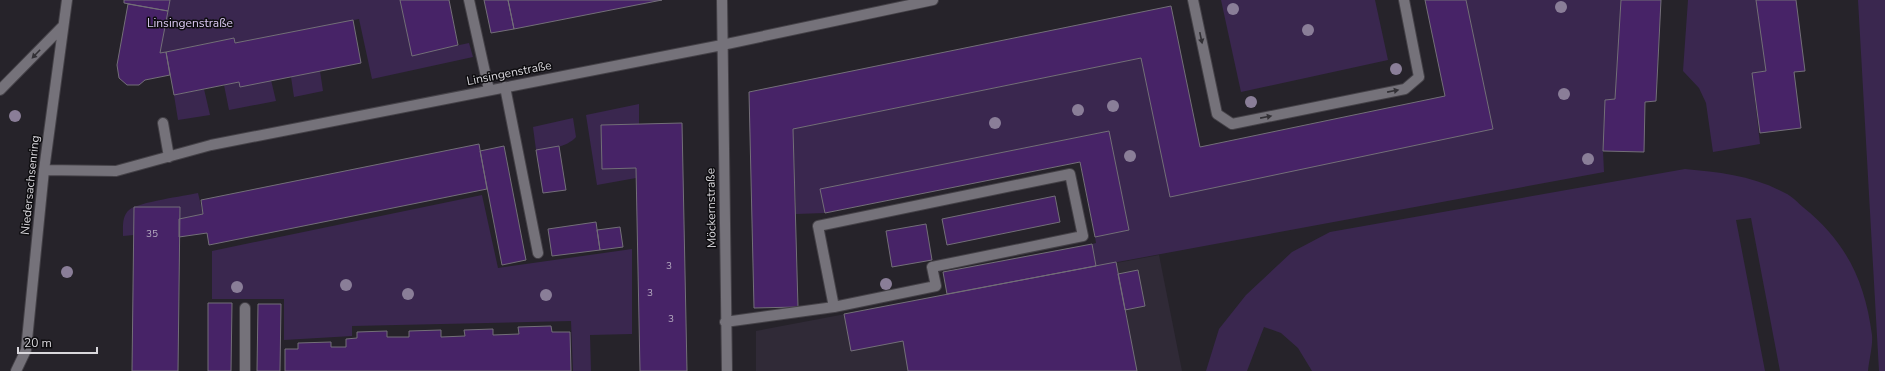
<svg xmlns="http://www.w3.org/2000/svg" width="1885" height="371" font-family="'Nunito Sans',sans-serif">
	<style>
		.built { fill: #302a37 }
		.green { fill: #3a274f }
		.building { fill: #472367; stroke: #736f78 }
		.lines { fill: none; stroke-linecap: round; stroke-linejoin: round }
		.minor-casing { stroke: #444147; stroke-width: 12 }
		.minor { stroke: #75727a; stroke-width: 10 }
		.tree { fill: #8a7e98 }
		.oneway { fill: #323035 }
		.labels { text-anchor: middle; stroke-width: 3; stroke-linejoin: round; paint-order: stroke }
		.number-label { font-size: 10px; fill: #b4aabf }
		.park-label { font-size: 12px; fill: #dbc9f2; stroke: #0e0d10 }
		.street-label { font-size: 12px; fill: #d9d7dc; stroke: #0e0d10 }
	</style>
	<rect width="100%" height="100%" fill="#26232a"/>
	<!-- built -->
	<path class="built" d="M1159 255 1182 371H756V331Z"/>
	<!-- green -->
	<path class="green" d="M170 0H400L412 55 469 43 473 57 372 79 359 19 235 43 234 38 160 53Z
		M1221 0H1375L1388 60 1241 92Z
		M1466 0H1621L1615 99 1605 100 1603 151 1604 172 1096 266 1092 244 1096 243 1095 237 1129 230 1109 131 821 189 825 213 796 214 793 129 1141 58 1170 196 1493 129Z
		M1688 0H1756L1766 71 1752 73 1760 144 1713 152 1706 103 1699 88 1683 71Z
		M1858 0H1885V371H1879Z
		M320 71 323 91 294 97 291 77Z
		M271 80 276 101 229 110 224 85 239 82Z
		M204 89 210 115 178 120 174 95Z
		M639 104V124L601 125 602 168H636V178L597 185 586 115Z
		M573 118 576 137C566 148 550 148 536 150L533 127Z
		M1685 169C1719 172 1754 176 1785 193 1792 196 1798 203 1804 208 1846 242 1865 281 1872 335 1873 346 1869 360 1868 371H1780L1751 218 1736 220 1765 371H1312L1298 348 1281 333 1264 327 1247 371H1206L1219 329 1246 295 1292 252 1330 232Z
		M198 193 203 214 179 219 180 207H134V235L123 236C123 226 122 216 129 210 138 202 185 196 198 193Z
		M482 195 498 268 632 249V334L590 335 591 371H573L571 321 352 326V336L284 340V299H212V251Z"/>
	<!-- building -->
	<path class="building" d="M124 0H170L168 11 124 3Z
		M400 0H449L458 45 412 56Z
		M484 0H508L514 29 491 33Z
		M508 0H662L514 29Z
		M1425 0H1466L1493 129 1170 197 1141 58 793 129 798 307 754 308 749 92 1171 6 1200 147 1445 96Z
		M1621 0H1661L1656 101 1645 102 1644 152 1603 151 1605 100 1615 99Z
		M1756 0H1796L1805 71 1794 72 1801 128 1760 133 1752 73 1766 71Z
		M128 4 168 11 160 53 166 52 170 75 145 80 139 85H127L119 78 117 65Z
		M353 20 361 63 240 87 239 82 174 95 166 52 234 38 235 43Z
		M682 123 687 371H640L636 168 602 169 601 125Z
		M1109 131 1129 230 1095 237 1080 162 825 213 820 189Z
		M479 144 487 189 209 245 207 233 179 237V219L203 214 201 200Z
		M504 146 526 260 502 265 480 151Z
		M559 146 566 190 543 193 536 150Z
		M1055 196 1060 222 947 245 942 219Z
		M134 207H180L178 371H132Z
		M596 222 600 250 552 256 548 229Z
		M926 224 932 260 892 267 886 231Z
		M620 227 623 247 600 250 597 230Z
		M1092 244 1096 266 947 294 943 272Z
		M1116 262 1137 371H908L903 341 851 351 844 314Z
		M1138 270 1145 306 1125 310 1118 274Z
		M208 303H232L231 371H208Z
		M258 304H281L280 371H257Z
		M551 326 552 332H570L571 371H285V349H298V343L331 342V347H346V339L357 338V332L387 331V337H409V331L441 330V337L465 336 464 330 493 329V335L519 334 518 327Z"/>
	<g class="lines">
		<!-- minor casing -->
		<g class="minor-casing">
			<path id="minor" d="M469 0 489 90
				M722 0 727 371
				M1193 0 1217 114 1232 124 1405 89 1419 77 1404 0
				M505 87 538 253
				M0 90 63 26
				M163 123 169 157
				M44 170 116 171 211 145 722 45 933 0
				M725 322 834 307 936 286 932 267 1083 236 1070 174 818 226 834 307
				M16 371 26 350 44 170 67 0
				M245 371V308"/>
		</g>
		<!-- minor -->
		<use href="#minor" class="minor"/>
	</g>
	<!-- trees -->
	<g class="tree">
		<circle cx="1561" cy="7" r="6"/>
		<circle cx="1233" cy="9" r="6"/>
		<circle cx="1308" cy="30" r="6"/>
		<circle cx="1396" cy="69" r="6"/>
		<circle cx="1564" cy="94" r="6"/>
		<circle cx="1251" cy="102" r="6"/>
		<circle cx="1113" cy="106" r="6"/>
		<circle cx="1078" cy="110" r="6"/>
		<circle cx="15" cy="116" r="6"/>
		<circle cx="995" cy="123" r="6"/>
		<circle cx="1130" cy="156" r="6"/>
		<circle cx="1588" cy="159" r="6"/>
		<circle cx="67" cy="272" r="6"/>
		<circle cx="886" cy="284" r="6"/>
		<circle cx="346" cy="285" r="6"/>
		<circle cx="237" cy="287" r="6"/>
		<circle cx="408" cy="294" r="6"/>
		<circle cx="546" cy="295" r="6"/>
	</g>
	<!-- one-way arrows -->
	<defs><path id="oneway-solid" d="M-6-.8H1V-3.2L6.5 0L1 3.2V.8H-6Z"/></defs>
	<g class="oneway">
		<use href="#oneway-solid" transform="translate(1201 38) rotate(78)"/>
		<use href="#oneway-solid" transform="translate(36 54) rotate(134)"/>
		<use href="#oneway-solid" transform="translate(1393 91) rotate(-11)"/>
		<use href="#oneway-solid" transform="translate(1266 117) rotate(-11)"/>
	</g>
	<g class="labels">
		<!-- number labels -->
		<g class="number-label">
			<text x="152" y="237">35</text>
			<text x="669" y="269">3</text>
			<text x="650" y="296">3</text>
			<text x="671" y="322">3</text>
		</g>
		<!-- park labels -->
		<g class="park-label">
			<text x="190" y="27">Linsingenstraße</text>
		</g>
		<!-- street labels -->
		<g class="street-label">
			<text transform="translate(509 73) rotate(-11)" y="4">Linsingenstraße</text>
			<text transform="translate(30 185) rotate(-84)" y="4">Niedersachsenring</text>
			<text transform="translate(711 208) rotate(-91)" y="4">Möckernstraße</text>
		</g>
	</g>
	<!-- scale -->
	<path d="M18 347v6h79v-6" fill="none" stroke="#d9d7dc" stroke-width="2"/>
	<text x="24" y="347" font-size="12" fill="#d9d7dc" stroke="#0e0d10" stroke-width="3" paint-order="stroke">20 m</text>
</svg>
